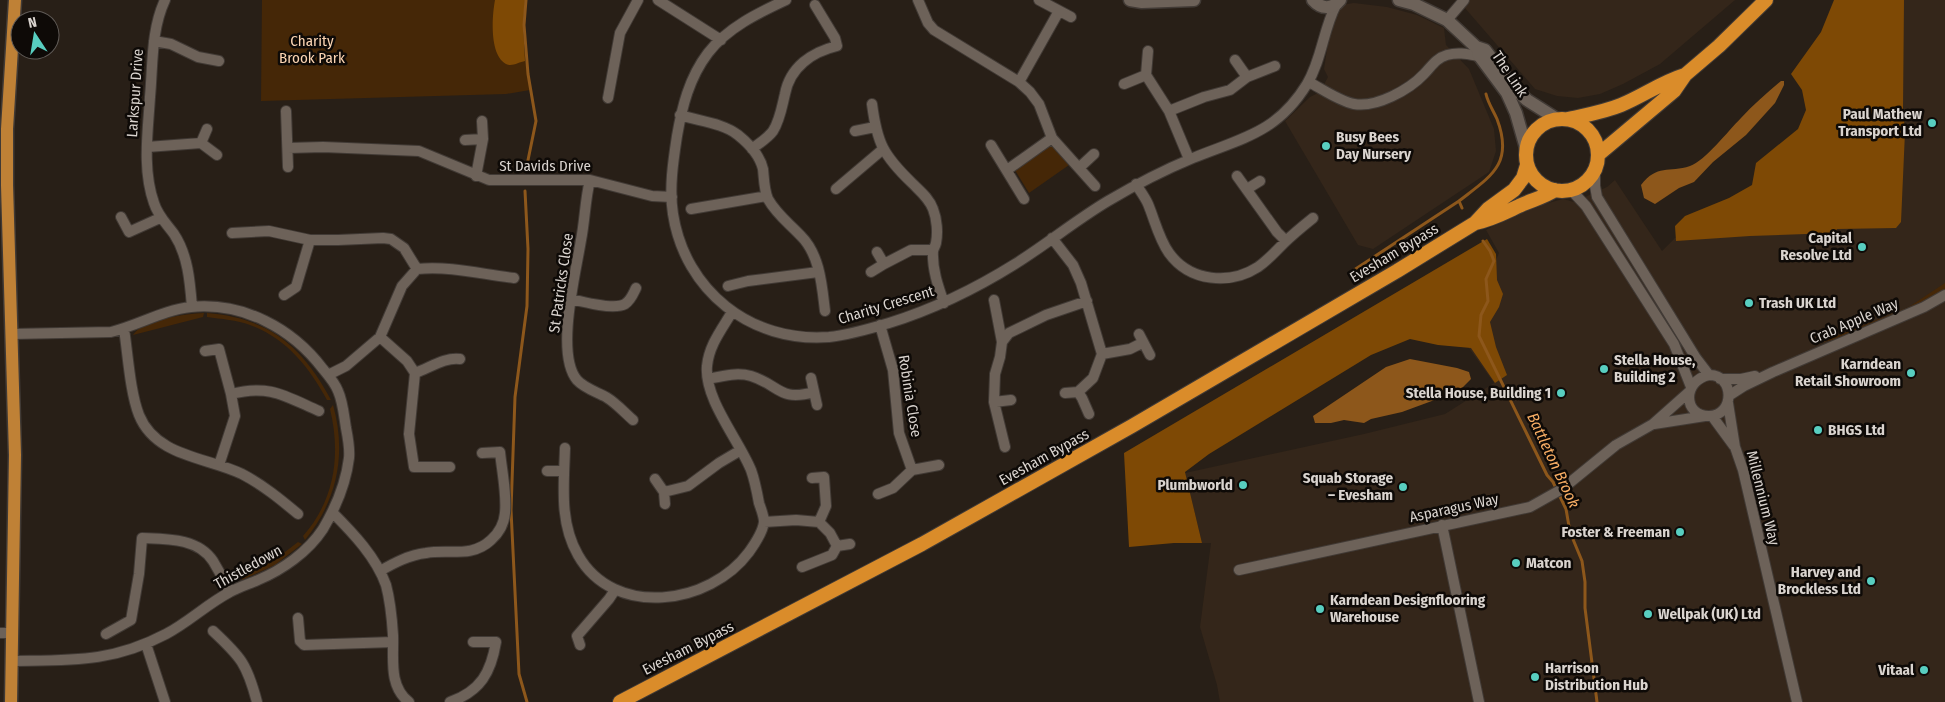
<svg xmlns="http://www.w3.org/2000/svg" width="1945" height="702" font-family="'Fira Sans Condensed',sans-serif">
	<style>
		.built { fill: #34261a }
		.green { fill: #452707 }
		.forest { fill: #7e4905 }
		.water { fill: #8d571b }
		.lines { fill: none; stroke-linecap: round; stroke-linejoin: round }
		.stream { stroke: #8d571b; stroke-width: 3 }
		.minor-casing { stroke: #413a35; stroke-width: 12 }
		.tertiary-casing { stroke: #413a35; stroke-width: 15 }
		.primary-casing { stroke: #413a35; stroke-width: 15 }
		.trunk-casing { stroke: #413a35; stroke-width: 16 }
		.minor { stroke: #6d6259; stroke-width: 10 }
		.tertiary { stroke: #6d6259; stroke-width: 12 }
		.primary { stroke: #bf8136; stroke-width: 12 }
		.trunk { stroke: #da8c2a; stroke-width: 14 }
		.poi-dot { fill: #58cec0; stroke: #0e0a07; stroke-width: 2 }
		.labels { text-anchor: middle; stroke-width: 5; stroke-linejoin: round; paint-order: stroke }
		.park-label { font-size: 15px; fill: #fcd5b3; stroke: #0e0a07 }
		.street-label { font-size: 15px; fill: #dad4cf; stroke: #0e0a07 }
		.poi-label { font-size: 15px; font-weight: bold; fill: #dad4cf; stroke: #0e0a07; text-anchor: end }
		.water-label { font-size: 16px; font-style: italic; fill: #f9ae65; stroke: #0e0a07 }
	</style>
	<rect width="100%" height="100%" fill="#281f17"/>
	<!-- built -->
	<path class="built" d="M1458 0H1735L1660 64 1623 84 1600 94 1578 98 1557 96 1535 89Z
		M1903 0H1945V702H1220L1217 685 1200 627 1211 543H1202L1185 473 1364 434 1445 414 1494 383 1469 348 1468 327 1499 253 1486 230 1526 209 1563 199 1574 202 1607 187 1615 180 1662 251 1675 238 1899 221 1902 194Z
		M1354 3 1387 7 1417 15 1444 28 1446 45 1469 69 1494 129 1496 151 1489 172 1373 249 1358 245 1285 121 1310 97 1320 92 1328 77 1324 69 1333 12 1341 5Z"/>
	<!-- green -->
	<path class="green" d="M262 0H525C522 30 524 60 530 90L506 94 261 101Z
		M1051 145 1069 165 1029 193 1015 170Z
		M1945 283V290L1918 305 1832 340 1822 342 1909 307Z
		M204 313 203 317 133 335C143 319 186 314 204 313Z
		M207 313C269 318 303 347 331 400H327C309 367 286 338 250 325 237 320 221 319 207 317Z
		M333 405C347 454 337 501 305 540L303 536C335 500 341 454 330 409Z
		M298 542 302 544 275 565 242 580V574L285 552Z"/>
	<!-- forest -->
	<path class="forest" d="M495 0H525L523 25 525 61C519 62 512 67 506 64 489 55 492 16 495 0Z
		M1834 0H1904L1903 108 1905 132 1901 222 1896 228 1837 229 1834 233 1750 236 1676 241 1675 226 1685 216 1729 198 1752 185 1756 163 1798 129 1806 110 1802 90 1791 74 1821 32Z
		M1487 239 1496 254 1497 280 1503 294 1499 307 1490 322 1496 347 1507 375 1495 383 1471 348 1438 345 1410 339 1371 355 1209 454 1185 472 1202 543H1174L1129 547 1124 453Z"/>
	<!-- water -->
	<path class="water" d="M1781 81H1784V85L1775 103 1746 135 1713 162 1694 182 1679 188 1655 204 1644 198 1641 185C1657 164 1669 173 1690 166 1705 161 1728 131 1741 118 1753 105 1767 93 1781 81Z
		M1410 359 1457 368 1469 372 1471 379 1459 391 1402 412 1371 419 1364 423 1344 420 1331 423H1315L1313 416 1386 367Z"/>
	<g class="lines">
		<!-- stream -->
		<path class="stream" d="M526 0 524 25 528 74 536 121 527 165
			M525 191 528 249 527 306 515 397 511 510 519 674 527 702
			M1462 208 1459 201C1491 176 1514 164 1497 119 1493 110 1488 103 1486 94
			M1483 241 1490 251 1494 261 1486 279 1488 301 1481 315 1479 336 1547 475 1553 482 1566 509 1570 532 1582 561 1585 582V608L1597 702
			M1354 270 1459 201"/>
		<!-- minor casing -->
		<g class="minor-casing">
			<path id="minor" d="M165 0C151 30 153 64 150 97 148 131 142 169 154 203 158 216 166 223 174 234 188 255 190 282 192 307
				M658 0 721 40
				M786 0C758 13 727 28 708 53 689 78 682 107 677 136 673 162 669 189 673 214 685 291 751 343 829 337 849 335 869 329 889 323 934 309 975 289 1015 264 1047 244 1076 220 1108 201 1135 185 1164 170 1193 158 1242 138 1277 133 1307 84 1322 59 1323 30 1336 5
				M918 0 928 23 934 30 1019 82 1030 92 1039 104 1052 138 1095 186
				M1039 0 1071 17
				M1447 20 1464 0
				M154 41 171 44 198 57 219 61
				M1148 51 1146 75 1169 111 1189 159
				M1235 60 1247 77
				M1019 82 1059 11
				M1309 82C1322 89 1339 101 1354 104 1376 108 1409 90 1424 74 1431 67 1436 58 1447 55 1458 52 1467 54 1478 56
				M1124 84 1146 75
				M608 98 620 33 638 0
				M872 104C877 143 883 155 912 183 920 191 929 198 933 209 937 219 938 233 936 243 935 247 934 247 933 251 932 269 938 286 944 303
				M286 111 288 167
				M1169 111 1204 97 1230 90 1247 77 1275 66
				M680 115C698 121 723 123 738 135 748 143 760 156 763 169 764 178 764 190 768 199 777 215 789 223 801 236 820 255 822 286 825 311
				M855 131 875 127
				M465 140 483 139
				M201 143 217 155
				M991 145 1024 199
				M147 147 201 143 207 129
				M288 148 323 147 419 151 489 180H590L652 196 672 197
				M752 149C758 144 768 138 773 131 780 120 782 106 785 94 790 67 812 52 837 46L835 38 815 5
				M1080 167 1094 154
				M1007 170 1052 138
				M1595 172V186L1597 197 1696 358 1709 375C1734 374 1736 415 1709 416 1683 416 1682 381 1709 375
				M476 176 483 139 482 121
				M1237 176 1277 232 1286 241
				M590 180C585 200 585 220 581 240 576 272 555 354 577 380 584 388 597 392 606 397 616 403 624 412 633 420
				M1136 184C1140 191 1145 197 1148 204 1155 221 1159 239 1169 253 1190 282 1230 285 1258 267 1268 260 1276 251 1284 243 1293 234 1303 226 1313 218
				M836 189 882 150
				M1247 189 1260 181
				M1571 190 1586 206 1674 344 1691 387
				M691 209 767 196
				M121 217 129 232 160 218
				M232 233 269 231 310 240H338L383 238 391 239 404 248 417 269
				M1052 238 1073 265 1081 283 1102 354
				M884 264 911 250H933
				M871 272 884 264 877 252
				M728 286 748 281 818 272
				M284 295 296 287 310 240
				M571 299C583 302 614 310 625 304 631 300 633 294 636 288
				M994 300 1002 342
				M880 325 893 370 899 433 912 470
				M124 329C128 355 130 392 139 415 156 457 207 457 242 474 263 485 280 499 298 514
				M1139 334 1150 355
				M380 337 407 361 415 373 409 434 414 467H450
				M205 351 219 349 231 394 235 416 219 465
				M415 373C430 368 444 357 460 359
				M328 375 346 366 380 337 402 286 417 269C452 266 480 274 514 278
				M811 378 817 405
				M708 379C722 376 737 372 751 376 780 385 779 402 814 392
				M1720 379H1741L1755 376
				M1078 392 1093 378 1102 354 1130 349 1142 343
				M1065 393 1078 392 1082 398 1089 414
				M231 394C269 384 285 396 319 411
				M1730 395 1744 386 1773 372 1924 307 1945 295
				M994 402 1011 400
				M1728 403 1735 447 1743 470 1797 702
				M1712 416 1734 446
				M1654 424 1705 416
				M1005 447 994 402 995 374 1000 357 1002 342 1009 333 1046 315 1087 301
				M565 448C564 484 559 522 578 555 614 619 710 605 749 552 754 545 763 531 764 522 764 516 761 509 759 503 757 492 755 481 751 470 739 440 704 399 707 366 709 345 722 329 732 312
				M547 471H564
				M655 479 664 492 665 504
				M664 492 688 486 719 463 741 450
				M878 494 893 488 912 470 939 465
				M332 512C353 533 376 557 386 585 390 600 392 619 393 635 394 657 388 686 409 702
				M764 522 796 520 819 522
				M1442 525 1479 702
				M837 546 850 544
				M802 567 832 555 837 546 830 533 819 522 826 506 824 477 812 478
				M1239 570 1530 507 1562 489 1616 445 1653 424 1689 392
				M380 571C394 563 409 555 426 553 449 549 472 558 491 540 499 533 504 524 505 513 507 494 502 472 500 452L482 453
				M298 618 300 641 304 645 393 642
				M213 631C241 657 247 664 257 702
				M0 633H11
				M106 634 131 620 139 574 142 538C167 539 198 538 213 561 219 571 225 582 230 592
				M146 644 165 702
				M580 645 577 636 609 599 615 590
				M11 661C71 660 111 663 166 634 189 622 207 604 230 592 239 587 249 584 258 580 282 570 308 552 323 529 336 507 346 483 349 458 350 448 348 438 346 428 344 416 343 402 338 391 335 383 328 375 323 369 292 328 243 302 191 307 163 310 139 325 111 332L11 334
				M450 702C481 691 491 672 496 642H473"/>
		</g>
		<!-- tertiary casing -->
		<g class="tertiary-casing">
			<path id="tertiary" d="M1130 0 1142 2 1194 0
				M1313 0C1321 9 1332 10 1340 0
				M1399 0 1414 4 1447 20 1476 47 1485 50 1515 89 1527 100 1557 119
				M1478 54 1507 93 1516 113 1526 148"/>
		</g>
		<!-- primary casing -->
		<g class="primary-casing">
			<path id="primary" d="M11 702 15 455 7 185V129L15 0"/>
		</g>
		<!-- trunk casing -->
		<g class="trunk-casing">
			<path id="trunk" d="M1526 155a36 36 0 1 1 72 0a36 36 0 1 1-72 0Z
				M1568 119C1586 115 1604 112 1621 105 1643 96 1662 82 1685 75
				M1599 154 1674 91 1685 75 1719 46 1766 0
				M1475 223C1491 220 1504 213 1519 206 1531 200 1543 198 1555 190
				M620 702 922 544 1132 426 1397 271 1475 223 1488 209 1514 190 1523 178 1527 165"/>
		</g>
		<!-- minor -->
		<use href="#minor" class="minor"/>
		<!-- tertiary -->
		<use href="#tertiary" class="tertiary"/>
		<!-- primary -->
		<use href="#primary" class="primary"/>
		<!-- trunk -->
		<use href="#trunk" class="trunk"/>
	</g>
	<!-- markers -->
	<g class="poi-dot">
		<circle cx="1932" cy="123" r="5"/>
		<circle cx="1326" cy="146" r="5"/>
		<circle cx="1862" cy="247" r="5"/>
		<circle cx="1749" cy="303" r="5"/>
		<circle cx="1604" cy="369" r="5"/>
		<circle cx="1911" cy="373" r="5"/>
		<circle cx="1561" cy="393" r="5"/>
		<circle cx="1818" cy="430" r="5"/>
		<circle cx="1243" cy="485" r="5"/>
		<circle cx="1403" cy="487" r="5"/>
		<circle cx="1680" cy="532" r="5"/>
		<circle cx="1516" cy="563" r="5"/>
		<circle cx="1871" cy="581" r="5"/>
		<circle cx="1320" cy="609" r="5"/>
		<circle cx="1648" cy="614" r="5"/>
		<circle cx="1924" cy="670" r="5"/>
		<circle cx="1535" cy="677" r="5"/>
	</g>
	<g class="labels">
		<!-- park labels -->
		<g class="park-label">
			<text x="312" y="46">Charity<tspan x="312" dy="17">Brook Park</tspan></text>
		</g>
		<!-- street labels -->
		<g class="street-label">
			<text transform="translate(1510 74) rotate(56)" y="5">The Link</text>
			<text transform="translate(135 93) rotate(-86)" y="5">Larkspur Drive</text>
			<text x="545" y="171">St Davids Drive</text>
			<text transform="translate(1394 253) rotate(-31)" y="5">Evesham Bypass</text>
			<text transform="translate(561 283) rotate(-82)" y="5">St Patricks Close</text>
			<text transform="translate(886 305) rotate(-17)" y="5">Charity Crescent</text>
			<text transform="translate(1854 321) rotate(-23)" y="5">Crab Apple Way</text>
			<text transform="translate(910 396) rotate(81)" y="5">Robinia Close</text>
			<text transform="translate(1044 457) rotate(-29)" y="5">Evesham Bypass</text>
			<text transform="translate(1763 498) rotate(76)" y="5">Millennium Way</text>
			<text transform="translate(1454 508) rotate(-12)" y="5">Asparagus Way</text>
			<text transform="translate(248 567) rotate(-29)" y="5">Thistledown</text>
			<text transform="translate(688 648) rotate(-27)" y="5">Evesham Bypass</text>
		</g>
		<!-- poi labels -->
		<g class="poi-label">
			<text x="1922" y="119">Paul Mathew<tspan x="1922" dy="17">Transport Ltd</tspan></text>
			<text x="1336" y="142" text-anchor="start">Busy Bees<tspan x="1336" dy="17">Day Nursery</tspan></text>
			<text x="1852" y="243">Capital<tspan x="1852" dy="17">Resolve Ltd</tspan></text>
			<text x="1759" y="308" text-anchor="start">Trash UK Ltd</text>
			<text x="1614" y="365" text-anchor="start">Stella House,<tspan x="1614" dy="17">Building 2</tspan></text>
			<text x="1901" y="369">Karndean<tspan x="1901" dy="17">Retail Showroom</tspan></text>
			<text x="1551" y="398">Stella House, Building 1</text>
			<text x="1828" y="435" text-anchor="start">BHGS Ltd</text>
			<text x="1393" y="483">Squab Storage<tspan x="1393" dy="17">– Evesham</tspan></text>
			<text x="1233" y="490">Plumbworld</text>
			<text x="1670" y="537">Foster &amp; Freeman</text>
			<text x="1526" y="568" text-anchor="start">Matcon</text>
			<text x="1861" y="577">Harvey and<tspan x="1861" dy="17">Brockless Ltd</tspan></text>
			<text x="1330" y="605" text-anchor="start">Karndean Designflooring<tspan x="1330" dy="17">Warehouse</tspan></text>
			<text x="1658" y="619" text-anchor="start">Wellpak (UK) Ltd</text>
			<text x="1545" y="673" text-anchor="start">Harrison<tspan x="1545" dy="17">Distribution Hub</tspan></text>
			<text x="1914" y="675">Vitaal</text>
		</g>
		<!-- water labels -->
		<g class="water-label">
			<text transform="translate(1554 460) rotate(65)" y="6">Battleton Brook</text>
		</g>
	</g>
	<!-- north arrow -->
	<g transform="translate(35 35) rotate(348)"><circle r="24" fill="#0e0a07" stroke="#605b57"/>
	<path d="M0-4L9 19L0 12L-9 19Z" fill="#58cec0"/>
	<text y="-8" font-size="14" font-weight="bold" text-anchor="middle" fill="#dad4cf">N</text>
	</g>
</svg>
